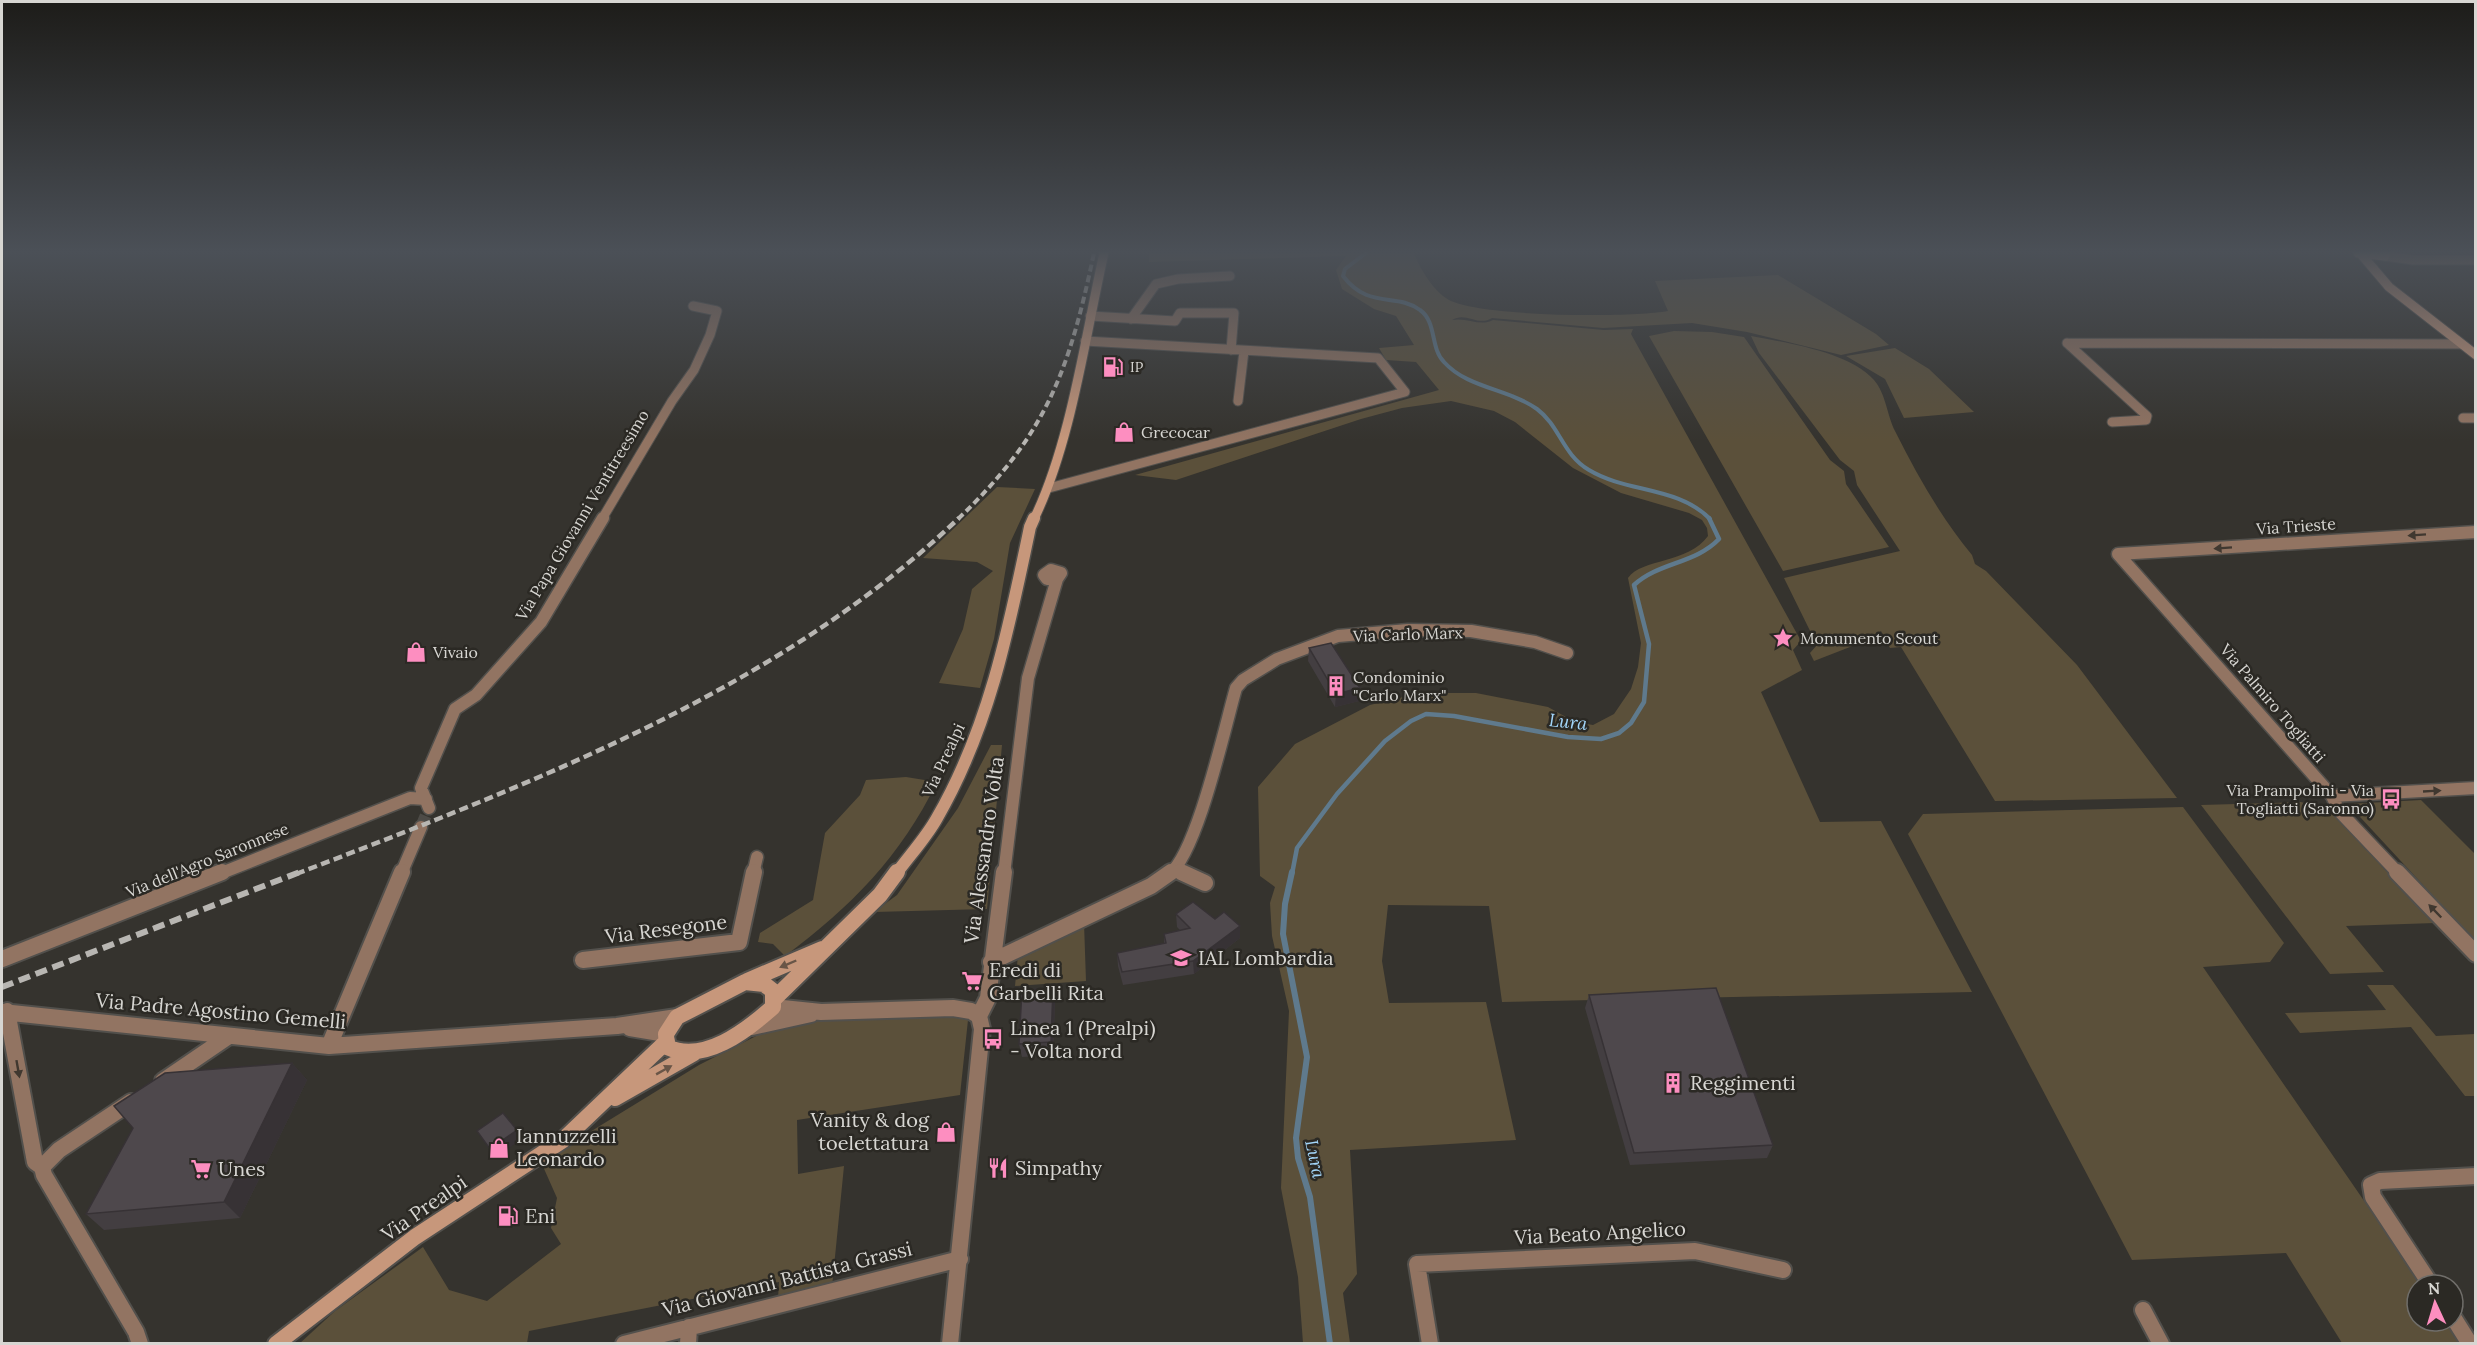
<svg xmlns="http://www.w3.org/2000/svg" width="2477" height="1345" font-family="Lora,serif">
	<style>
		.green { fill: #5b503a }
		.lines { fill: none; stroke-linecap: round; stroke-linejoin: round }
		.stream-far2 { stroke: #5f7a8d; stroke-width: 4 }
		.stream-far1 { stroke: #5f7a8d; stroke-width: 4.5 }
		.stream { stroke: #5f7a8d; stroke-width: 6 }
		.street-tunnel { stroke: #4d4b47; stroke-width: 12; stroke-dasharray: 12 6; stroke-linecap: butt }
		.street-far2-casing { stroke: #52504c; stroke-width: 11 }
		.street-far1-casing { stroke: #52504c; stroke-width: 15 }
		.street-casing { stroke: #52504c; stroke-width: 20 }
		.secondary-far2-casing { stroke: #52504c; stroke-width: 11 }
		.secondary-far1-casing { stroke: #52504c; stroke-width: 15 }
		.secondary-casing { stroke: #52504c; stroke-width: 20 }
		.street-far2 { stroke: #927462; stroke-width: 9 }
		.street-far1 { stroke: #927462; stroke-width: 12 }
		.street { stroke: #927462; stroke-width: 16 }
		.secondary-far2 { stroke: #c7977b; stroke-width: 9 }
		.secondary-far1 { stroke: #c7977b; stroke-width: 12 }
		.secondary { stroke: #c7977b; stroke-width: 16 }
		.rail-far2 { stroke: #b8b6b2; stroke-width: 4; stroke-dasharray: 7 4; stroke-linecap: butt }
		.rail-far1 { stroke: #b8b6b2; stroke-width: 4.5; stroke-dasharray: 9 4.5; stroke-linecap: butt }
		.rail { stroke: #b8b6b2; stroke-width: 6; stroke-dasharray: 12 6; stroke-linecap: butt }
		.wall { fill: #433e41 }
		.shaded-wall { fill: #373235 }
		.building { fill: #4e484c; stroke: #373235; stroke-width: 1.5 }
		.oneway { fill: #403830 }
		.oneway2 { fill: #695547 }
		.labels { text-anchor: middle; stroke-width: 5; stroke-linejoin: round; paint-order: stroke }
		.far-poi-label { font-size: 14px; fill: #d7d6d2; stroke: #2b2924; text-anchor: start }
		.poi-label { font-size: 16px; fill: #d7d6d2; stroke: #2b2924; text-anchor: start }
		.street-label { font-size: 16px; fill: #d7d6d2; stroke: #2b2924 }
		.water-label { font-size: 18px; font-style: italic; fill: #a3d6fa; stroke: #2b2924 }
		.near-street-label { font-size: 20px; fill: #d7d6d2; stroke: #2b2924 }
		.near-poi-label { font-size: 20px; fill: #d7d6d2; stroke: #2b2924; text-anchor: start }
	</style>
	<rect width="100%" height="100%" fill="#35332e"/>
	<!-- green -->
	<path class="green" d="M1149 253H1414C1421 270 1432 290 1449 300 1482 317 1630 318 1668 311L1655 281 1778 275 1876 334 1889 345 1841 355 1747 332 1692 323 1603 328 1492 318C1478 327 1466 311 1452 320 1467 317 1480 327 1493 320L1604 330 1633 329 1631 334 1801 641 1793 650 1802 670 1761 692 1820 822 1881 821 1972 992 1502 1002 1489 906 1388 905 1382 961 1389 1003 1486 1002 1516 1140 1350 1150 1357 1274 1343 1293 1350 1343H1303L1298 1277 1281 1188 1289 1011 1272 936 1270 903 1275 887 1260 876 1258 787 1295 744 1370 705 1420 693H1476L1548 707 1575 722 1593 725 1614 714 1631 689 1638 667 1641 643 1628 578C1642 558 1688 564 1708 536L1707 528 1702 520 1689 513 1621 493 1573 468 1515 422 1494 411 1451 401 1402 408 1361 419 1176 480 1135 475 1439 390 1416 362 1386 360 1379 348 1414 345 1396 316 1374 309 1342 289 1336 270 1346 256 1149 262Z
		M1674 331 1712 332 1744 337 1830 460 1844 471 1846 484 1889 547 1783 571 1649 336Z
		M1751 336C1787 343 1849 352 1874 380 1886 394 1887 415 1895 431 1917 475 1940 516 1972 555L1975 564 1986 571 2077 665 2177 798 1995 801 1901 647 1890 648 1881 631 1868 640 1814 661 1810 653 1817 645 1784 578 1900 551 1857 485 1854 471 1840 460 1759 353Z
		M1895 348 1929 369 1974 412 1904 418 1885 379 1846 356Z
		M997 487 1035 489 1010 543 994 639 980 688 939 683 963 629 972 589 993 571 977 562 923 558Z
		M991 745H1002L987 909 874 912 897 895 958 808Z
		M906 777 937 782C901 856 851 907 785 956L773 944 758 942 760 933 813 900 825 833 860 795 866 780Z
		M2421 800 2475 854V941L2348 804Z
		M2301 802 2329 810 2435 923 2346 926 2384 972 2330 974 2201 805Z
		M2183 807 2284 943 2270 962 2203 967 2422 1285H2417V1321H2447L2462 1343H2342L2286 1253 2132 1260 1908 834 1923 814Z
		M1084 923 1086 981 1015 986 1018 955Z
		M2367 985H2393L2436 1036 2475 1034V1096H2465L2411 1027 2300 1033 2285 1013 2386 1010Z
		M960 1015 968 1020 960 1095 797 1120 798 1174 844 1166 832 1287 778 1299 779 1282 529 1331 527 1343 299 1344 335 1311 423 1247 449 1290 487 1301 561 1244 551 1228 557 1198 541 1162 699 1065 764 1032 816 1021Z"/>
	<g class="lines">
		<!-- stream-far2 -->
		<path class="stream-far2" d="M1366 253 1345 269 1343 276C1369 310 1396 292 1420 310 1437 322 1430 348 1444 362 1467 388 1509 389 1537 409 1560 426 1562 454 1589 470 1627 493 1678 486 1710 519"/>
		<!-- stream-far1 -->
		<path class="stream-far1" d="M1292 874 1297 848 1337 794 1385 741 1411 721 1426 714 1454 716 1568 737 1601 739 1619 733 1631 723 1644 702 1649 644 1634 585C1659 562 1695 564 1719 539L1709 518"/>
		<!-- stream -->
		<path class="stream" d="M1292 872 1285 904 1283 934 1307 1057 1296 1138 1298 1158 1310 1197 1330 1344"/>
		<!-- street-tunnel -->
		<path class="street-tunnel" d="M421 827 429 808"/>
		<!-- street-far2 casing -->
		<g class="street-far2-casing">
			<path id="street-far2" d="M2385 256 2413 260H2476
				M1090 316 1175 321 1180 313H1234L1231 350
				M1131 319 1156 284 1178 279 1230 276
				M2067 343 2461 344
				M2067 343 2147 416 2146 420 2112 422
				M1238 401 1244 351
				M2463 418H2476
				M1049 488 1405 392 1378 358 1085 341
				M602 519 672 401 694 370 710 335 717 311 693 306"/>
		</g>
		<!-- street-far1 casing -->
		<g class="street-far1-casing">
			<path id="street-far1" d="M2118 554 2332 796 2339 811 2399 874
				M2118 554 2476 532
				M1051 570 1061 573 1057 579H1047L1044 575Z
				M2332 796 2476 788
				M429 808 421 788 455 709 476 695 541 622 603 518
				M1175 869 1185 874
				M219 874 410 798 426 799
				M401 874 421 827
				M753 874 757 857
				M1004 874 1028 678 1057 579
				M1169 874C1197 854 1225 726 1236 688L1243 680 1277 659 1338 636 1408 630 1471 631 1535 642 1567 653"/>
		</g>
		<!-- street casing -->
		<g class="street-casing">
			<path id="street" d="M1181 872 1205 883
				M2397 872 2476 954
				M2 959 222 872
				M583 960 739 942 754 872
				M991 962 1151 886 1171 872
				M773 1007 821 1012 953 1008 971 1011 979 1016
				M7 1011 35 1162 42 1167 44 1175 136 1332 140 1344
				M2 1012 329 1046 617 1026 677 1017
				M752 1027 811 1014
				M630 1028 666 1034
				M329 1046 402 872
				M163 1081 229 1036
				M42 1167 59 1150 131 1102
				M2431 1285 2373 1197 2371 1185 2380 1181 2476 1176
				M2143 1310 2161 1344
				M2453 1317 2470 1344
				M624 1344 960 1259
				M688 1344 689 1327
				M950 1344 982 1029 979 1016 988 998 1004 872
				M1430 1344 1417 1264 1695 1251 1783 1270"/>
		</g>
		<!-- secondary-far2 casing -->
		<g class="secondary-far2-casing">
			<path id="secondary-far2" d="M2358 253 2385 256 2386 253
				M2361 254 2389 287 2476 355
				M1034 519C1071 443 1085 337 1104 253"/>
		</g>
		<!-- secondary-far1 casing -->
		<g class="secondary-far1-casing">
			<path id="secondary-far1" d="M896 874C909 856 926 838 937 818 989 728 1009 628 1030 527L1034 518"/>
		</g>
		<!-- secondary casing -->
		<g class="secondary-casing">
			<path id="secondary" d="M747 981 822 949
				M745 982 764 984 773 991V1007C746 1031 704 1064 667 1047L666 1034 677 1017Z
				M774 999 880 895 897 872
				M615 1098 694 1053
				M276 1344 415 1237 563 1140 667 1041"/>
		</g>
		<!-- street-far2 -->
		<use href="#street-far2" class="street-far2"/>
		<!-- street-far1 -->
		<use href="#street-far1" class="street-far1"/>
		<!-- street -->
		<use href="#street" class="street"/>
		<!-- secondary-far2 -->
		<use href="#secondary-far2" class="secondary-far2"/>
		<!-- secondary-far1 -->
		<use href="#secondary-far1" class="secondary-far1"/>
		<!-- secondary -->
		<use href="#secondary" class="secondary"/>
		<!-- rail-far2 -->
		<path class="rail-far2" d="M958 519C1047 434 1069 371 1094 253"/>
		<!-- rail-far1 -->
		<path class="rail-far1" d="M296 874C528 785 776 692 959 518"/>
		<!-- rail -->
		<path class="rail" d="M2 987 300 872"/>
	</g>
	<!-- wall -->
	<path class="wall" d="M1309 648 1359 701 1335 707 1308 661Z
		M1176 914 1240 938 1194 974 1123 985 1118 966 1117 953 1164 943V934L1180 930 1177 927Z
		M1589 995 1773 1145 1767 1158 1630 1165 1585 1008Z
		M1055 1001 1053 1055 1022 1057 1019 1044Z
		M292 1063 307 1080 240 1218 104 1230 86 1214Z"/>
	<!-- shaded-wall -->
	<path class="shaded-wall" d="M1360 688 1359 701 1335 707 1336 694Z
		M1240 926V938L1194 974 1193 961Z
		M1053 988 1055 1001 1053 1055 1051 1042Z
		M292 1063 307 1080 240 1218 224 1202Z
		M517 1130 522 1139 496 1157 490 1149Z"/>
	<!-- building -->
	<path class="building" d="M1331 643 1360 688 1336 694 1309 648Z
		M1193 902 1215 919 1224 912 1240 926 1193 961 1122 972 1117 953 1166 943 1164 934 1190 928 1176 914Z
		M1053 988 1051 1042 1019 1044 1022 990Z
		M1716 988 1773 1145 1634 1153 1589 995Z
		M292 1063 224 1202 86 1214 133 1128 114 1106 165 1073Z
		M503 1113 517 1130 490 1149 477 1131Z"/>
	<!-- one-way arrows -->
	<defs><path id="oneway-solid" d="M-6-.8H1V-3.2L6.5 0L1 3.2V.8H-6Z" transform="scale(1.5)"/></defs>
	<g class="oneway">
		<use href="#oneway-solid" transform="translate(2417 535) rotate(176)"/>
		<use href="#oneway-solid" transform="translate(2223 548) rotate(176)"/>
		<use href="#oneway-solid" transform="translate(2432 791) rotate(-3)"/>
		<use href="#oneway-solid" transform="translate(2435 911) rotate(-134)"/>
		<use href="#oneway-solid" transform="translate(18 1069) rotate(80)"/>
	</g>
	<g class="oneway2">
		<use href="#oneway-solid" transform="translate(788 964) rotate(157)"/>
		<use href="#oneway-solid" transform="translate(664 1070) rotate(-29)"/>
	</g>
	<!-- sky -->
	<linearGradient id="sky" x2="0" y2="1"><stop stop-color="#1d1c19"/><stop offset="0.57" stop-color="#4b5057"/><stop offset="1" stop-color="#4b5057" stop-opacity="0"/></linearGradient>
	<rect width="2477" height="441" fill="url(#sky)"/>
	<!-- icons -->
	<defs>
		<g id="fuel-bare" transform="scale(1.62)"><path d="M-5.5-6h7V0h2V4h1.3V-2.5L3-4.5l.8-.8L6-3V5H2.5V1h-1V6h-7ZM-4.2-4.7v3.2H.2V-4.7Z" fill="#fd8ec0" stroke="#2b2924" stroke-width="2.5" paint-order="stroke"/></g>
		<g id="shop-bare" transform="scale(1.62)"><path d="M-5-2.5h2.3a2.7 3.5 0 0 1 5.4 0H5L5.5 6h-11ZM-1.5-2.5h3a1.5 2.3 0 0 0-3 0Z" fill="#fd8ec0" stroke="#2b2924" stroke-width="2.5" paint-order="stroke"/></g>
		<g id="sight-bare" transform="scale(1.62)"><path d="M0-6L1.8-2.2L6-1.7L2.9 1.2L3.7 5.4L0 3.3L-3.7 5.4L-2.9 1.2L-6-1.7L-1.8-2.2Z" fill="#fd8ec0" stroke="#2b2924" stroke-width="2.5" paint-order="stroke"/></g>
		<g id="building-bare" transform="scale(1.62)"><path d="M-4-6H4V6H1V3H-1V6H-4ZM-2.5-4.3h1.7v1.8h-1.7ZM.8-4.3h1.7v1.8H.8ZM-2.5-1h1.7V.8h-1.7ZM.8-1h1.7V.8H.8Z" fill="#fd8ec0" stroke="#2b2924" stroke-width="2.5" paint-order="stroke"/></g>
		<g id="bus-bare" transform="scale(1.62)"><path d="M-5-6H5V4H4V6H2V4H-2V6H-4V4H-5ZM-3.5-4V0h7V-4ZM-3.5 1.2v1.5H-2V1.2ZM2 1.2v1.5H3.5V1.2Z" fill="#fd8ec0" stroke="#2b2924" stroke-width="2.5" paint-order="stroke"/></g>
		<g id="school-bare" transform="scale(1.62)"><path d="M0-5L7-2L0 1L-7-2ZM-4 1L0 2.5L4 1V4Q0 6-4 4Z" fill="#fd8ec0" stroke="#2b2924" stroke-width="2.5" paint-order="stroke"/></g>
		<g id="supermarket-bare" transform="scale(1.62)"><path d="M-6-5.5h2.5l.6 2H6L4.5 2H-2.5L-4.4-4H-6ZM-1.5 3.2a1.3 1.3 0 1 0 .1 0ZM3 3.2a1.3 1.3 0 1 0 .1 0Z" fill="#fd8ec0" stroke="#2b2924" stroke-width="2.5" paint-order="stroke"/></g>
		<g id="restaurant-bare" transform="scale(1.62)"><path d="M-5-6h1v4h1v-4h1v4h1v-4h1v5L-1.5 .5V6h-2V.5L-5-1ZM5-6V6H3V1.5H1.5Q1.5-4 5-6Z" fill="#fd8ec0" stroke="#2b2924" stroke-width="2.5" paint-order="stroke"/></g>
	</defs>
	<g fill-rule="evenodd">
		<use href="#fuel-bare" x="1113" y="367"/>
		<use href="#shop-bare" x="1124" y="432"/>
		<use href="#sight-bare" x="1783" y="638"/>
		<use href="#shop-bare" x="416" y="652"/>
		<use href="#building-bare" x="1336" y="686"/>
		<use href="#bus-bare" x="2391" y="799"/>
		<use href="#school-bare" x="1181" y="958"/>
		<use href="#supermarket-bare" x="972" y="981"/>
		<use href="#bus-bare" x="993" y="1039"/>
		<use href="#building-bare" x="1673" y="1083"/>
		<use href="#shop-bare" x="946" y="1132"/>
		<use href="#shop-bare" x="499" y="1148"/>
		<use href="#restaurant-bare" x="998" y="1168"/>
		<use href="#supermarket-bare" x="201" y="1169"/>
		<use href="#fuel-bare" x="508" y="1216"/>
	</g>
	<g class="labels">
		<!-- far-poi labels -->
		<g class="far-poi-label">
			<text x="1130" y="372">IP</text>
		</g>
		<!-- poi labels -->
		<g class="poi-label">
			<text x="1141" y="438">Grecocar</text>
			<text x="1800" y="644">Monumento Scout</text>
			<text x="433" y="658">Vivaio</text>
			<text x="1353" y="683">Condominio<tspan x="1353" dy="18">"Carlo Marx"</tspan></text>
			<text x="2374" y="796" text-anchor="end">Via Prampolini - Via<tspan x="2374" dy="18">Togliatti (Saronno)</tspan></text>
		</g>
		<!-- street labels -->
		<g class="street-label">
			<text transform="translate(582 515) rotate(-59)" y="6">Via Papa Giovanni Ventitreesimo</text>
			<text transform="translate(2296 526) rotate(-4)" y="6">Via Trieste</text>
			<text transform="translate(1408 634) rotate(-2)" y="6">Via Carlo Marx</text>
			<text transform="translate(2273 703) rotate(49)" y="6">Via Palmiro Togliatti</text>
			<text transform="translate(943 760) rotate(-65)" y="6">Via Prealpi</text>
			<text transform="translate(207 860) rotate(-22)" y="6">Via dell'Agro Saronnese</text>
		</g>
		<!-- water labels -->
		<g class="water-label">
			<text transform="translate(1568 722) rotate(6)" y="6">Lura</text>
			<text transform="translate(1315 1159) rotate(78)" y="6">Lura</text>
		</g>
		<!-- near-street labels -->
		<g class="near-street-label">
			<text transform="translate(984 850) rotate(-82)" y="7">Via Alessandro Volta</text>
			<text transform="translate(666 929) rotate(-7)" y="7">Via Resegone</text>
			<text transform="translate(221 1011) rotate(5)" y="7">Via Padre Agostino Gemelli</text>
			<text transform="translate(424 1208) rotate(-35)" y="7">Via Prealpi</text>
			<text transform="translate(1600 1233) rotate(-3)" y="7">Via Beato Angelico</text>
			<text transform="translate(787 1279) rotate(-14)" y="7">Via Giovanni Battista Grassi</text>
		</g>
		<!-- near-poi labels -->
		<g class="near-poi-label">
			<text x="1198" y="965">IAL Lombardia</text>
			<text x="989" y="977">Eredi di<tspan x="989" dy="23">Garbelli Rita</tspan></text>
			<text x="1010" y="1035">Linea 1 (Prealpi)<tspan x="1010" dy="23">- Volta nord</tspan></text>
			<text x="1690" y="1090">Reggimenti</text>
			<text x="929" y="1127" text-anchor="end">Vanity &amp; dog<tspan x="929" dy="23">toelettatura</tspan></text>
			<text x="516" y="1143">Iannuzzelli<tspan x="516" dy="23">Leonardo</tspan></text>
			<text x="1015" y="1175">Simpathy</text>
			<text x="218" y="1176">Unes</text>
			<text x="525" y="1223">Eni</text>
		</g>
	</g>
	<!-- border -->
	<rect width="2477" height="1345" fill="none" stroke="#d7d6d2" stroke-width="6"/>
	<!-- north arrow -->
	<g transform="translate(2435 1303) rotate(356)"><circle r="28" fill="#2b2924" stroke="#706e6a" stroke-width="1.5"/>
	<path d="M0-4.5L10 22L0 15L-10 22Z" fill="#fd8ec0"/>
	<text y="-9" font-size="16" font-weight="bold" text-anchor="middle" fill="#d7d6d2">N</text>
	</g>
</svg>
